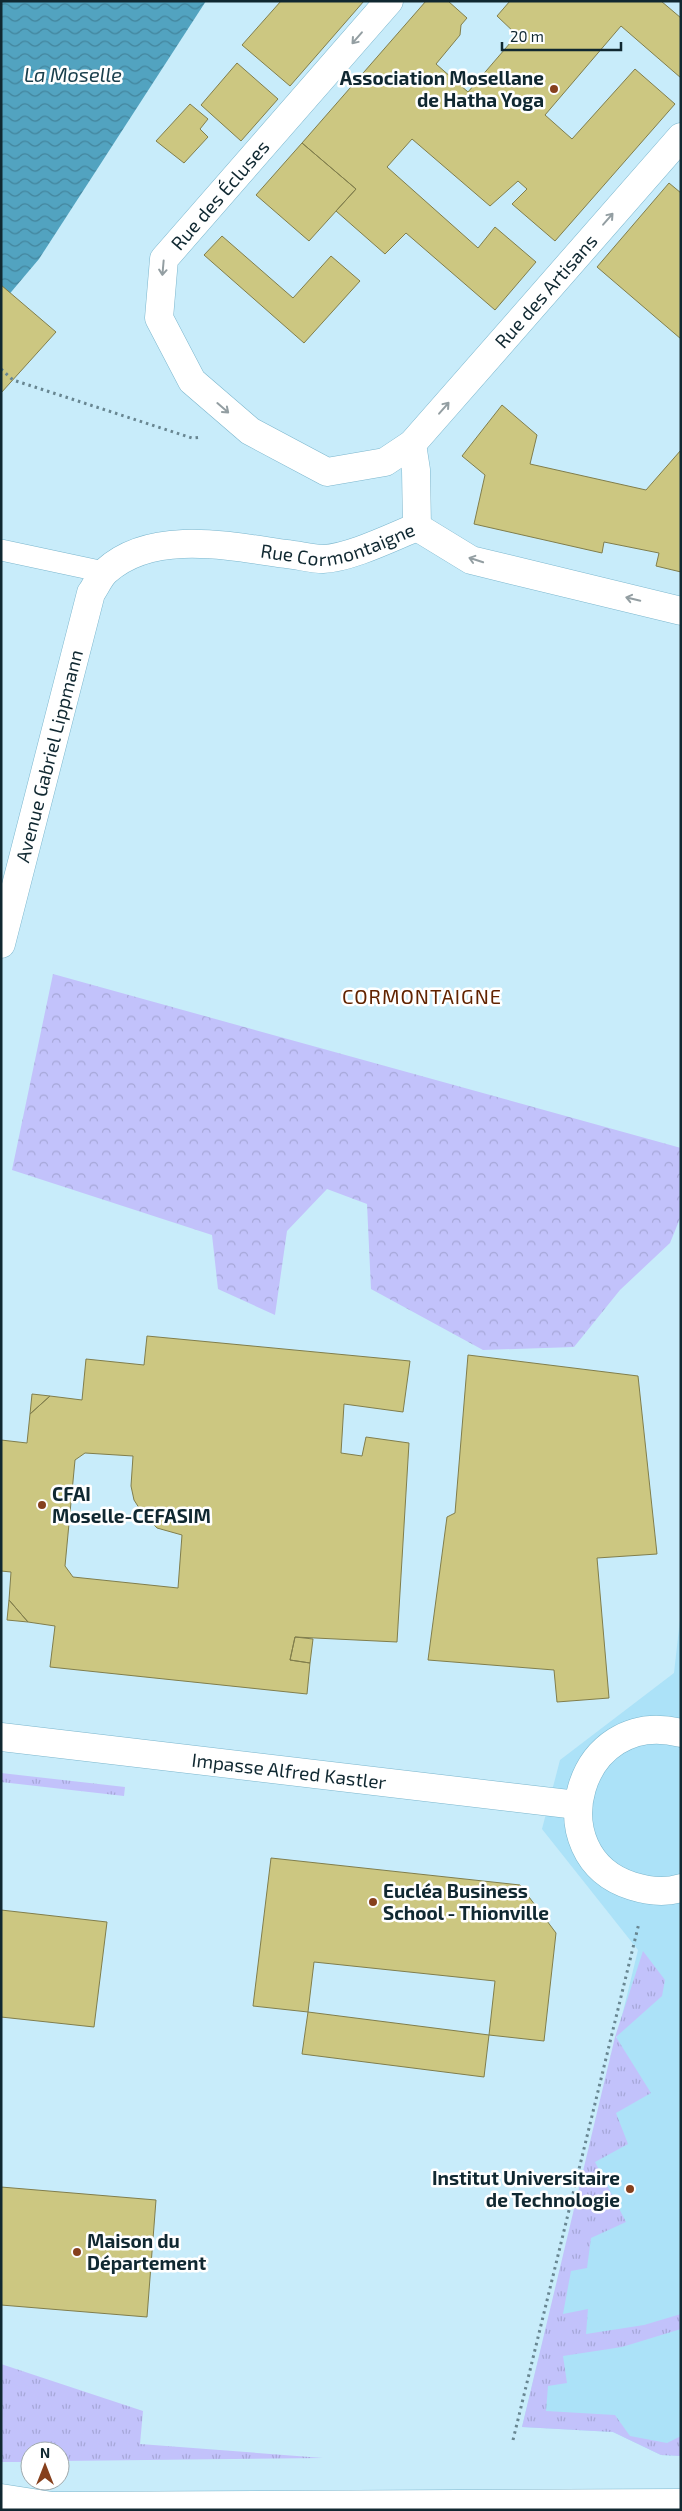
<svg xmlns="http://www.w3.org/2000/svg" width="682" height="2511" font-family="'Exo 2',sans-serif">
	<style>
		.built { fill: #ace2f8 }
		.grass { fill: url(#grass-tufts) }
		.forest { fill: url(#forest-crowns) }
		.water { fill: url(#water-waves) }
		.building { fill: #ccc781; stroke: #817e4c; fill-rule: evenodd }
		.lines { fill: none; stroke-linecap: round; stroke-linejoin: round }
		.lane-casing { stroke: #7bb6cd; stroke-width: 22 }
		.street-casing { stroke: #7bb6cd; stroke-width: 29 }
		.path { stroke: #688691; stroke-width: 3; stroke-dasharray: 2.5 4; stroke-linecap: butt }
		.lane { stroke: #fff; stroke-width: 21 }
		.street { stroke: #fff; stroke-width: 28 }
		.oneway { stroke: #939ea2 }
		.poi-dot { fill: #86401d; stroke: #fff; stroke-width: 2 }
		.labels { text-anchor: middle; stroke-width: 5; stroke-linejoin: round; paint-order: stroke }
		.poi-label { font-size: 19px; font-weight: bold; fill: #102831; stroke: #fff; text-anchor: start }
		.street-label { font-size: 19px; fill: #102831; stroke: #fff }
		.water-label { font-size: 20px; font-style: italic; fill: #1b404d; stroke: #fff }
		.neighbourhood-label { font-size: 20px; letter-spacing: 1px; fill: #612300; stroke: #fff }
	</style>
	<defs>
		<pattern id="grass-tufts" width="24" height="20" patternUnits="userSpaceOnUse" patternTransform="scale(1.25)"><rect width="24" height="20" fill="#c2c2fb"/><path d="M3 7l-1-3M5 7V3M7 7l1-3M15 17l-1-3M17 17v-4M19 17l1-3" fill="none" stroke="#a6a7d8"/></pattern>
		<pattern id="forest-crowns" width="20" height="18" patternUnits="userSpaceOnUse" patternTransform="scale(1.25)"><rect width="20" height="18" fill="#c2c2fb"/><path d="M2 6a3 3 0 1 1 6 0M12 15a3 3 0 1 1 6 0" fill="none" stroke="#a6a7d8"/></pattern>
		<pattern id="water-waves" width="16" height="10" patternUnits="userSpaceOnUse" patternTransform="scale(1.25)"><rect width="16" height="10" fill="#52a3c0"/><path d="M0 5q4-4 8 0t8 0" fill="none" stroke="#43859d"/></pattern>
	</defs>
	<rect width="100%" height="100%" fill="#c8ecfa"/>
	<!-- built -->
	<path class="built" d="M681 1611V2456L661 2455 613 2432 522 2427 638 1950 542 1829 560 1760 674 1673Z"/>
	<!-- grass -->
	<path class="grass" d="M1 1773 125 1787 124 1796 1 1782Z
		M643 1951 665 1980 662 1996 616 2037 651 2093 616 2113 628 2144 595 2162 626 2222 591 2238 587 2268 571 2271 563 2314 588 2309 586 2334 644 2325 681 2314V2329L622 2347 563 2356 567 2383 548 2386 546 2411 615 2415 630 2436 667 2443 681 2436V2456L661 2455 613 2432 522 2427 615 2037Z
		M1 2364 143 2411 140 2444 323 2458 60 2461V2451H30V2462H1Z"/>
	<!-- forest -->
	<path class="forest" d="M53 974 681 1148V1216L670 1243 620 1290 574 1347 483 1350 371 1289 367 1204 327 1189 287 1231 275 1315 218 1289 212 1235 12 1170Z"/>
	<!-- water -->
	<path class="water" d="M1 1H206L39 259 1 304Z"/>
	<!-- building -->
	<path class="building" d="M281 1H364L290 86 242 45Z
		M426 1H448L467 18 461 25 460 35 436 64 468 92 517 35 497 16 510 1H661L681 18V78L621 26 545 115 572 139 635 69 675 104 555 241 512 204 527 189 518 181 490 206 412 139 387 167 478 248 495 227 536 262 495 310 406 233 385 254 336 211 356 189 302 143Z
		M237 63 278 99 241 141 201 105Z
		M190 104 208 119 200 129 208 137 184 163 156 141Z
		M302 143 356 189 309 241 256 195Z
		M669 183 681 193V339L597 267Z
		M222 236 293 298 331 256 360 281 304 343 204 255Z
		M1 285 56 332 1 393Z
		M502 405 537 435 530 464 646 490 681 450V572L656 566 659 553 604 542 602 553 474 524 485 475 462 456Z
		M147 1336 410 1361 403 1412 344 1404 341 1453 362 1456 366 1437 409 1443 397 1642 295 1637 290 1660 310 1663 307 1694 50 1667 55 1626 28 1622 9 1600 11 1572 1 1571V1440L27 1443 30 1414 50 1396 82 1400 86 1359 144 1365ZM85 1453 133 1456 131 1486 134 1500 141 1511 157 1528 182 1535 178 1588 73 1577 65 1566 75 1460Z
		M468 1355 638 1376 657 1554 597 1558 609 1698 557 1702 554 1670 428 1660 447 1517 455 1513Z
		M32 1394 50 1396 30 1414Z
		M9 1600 28 1622 7 1620Z
		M295 1637 313 1639 310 1663 290 1660Z
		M271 1858 520 1885 556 1933 544 2041 489 2035 495 1981 314 1962 308 2012 253 2006Z
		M1 1910 107 1922 94 2027 1 2017Z
		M308 2012 489 2035 484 2077 302 2054Z
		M1 2187 156 2200 147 2317 1 2305Z"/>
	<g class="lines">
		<!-- lane casing -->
		<g class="lane-casing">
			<path id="lane" d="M1 550 104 572"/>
		</g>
		<!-- street casing -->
		<g class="street-casing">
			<g id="street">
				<path id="s1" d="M389 1 164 259 159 318 192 381 250 431 327 472 385 462 412 444 681 137"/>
				<path d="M412 444 416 470 417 527"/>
				<path d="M417 527 471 560 681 611"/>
				<path id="s2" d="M1 944 91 593C96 586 100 576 106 571 152 529 230 546 286 554 298 555 311 559 323 559 350 558 392 537 417 527"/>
				<path d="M681 1733C577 1706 537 1856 632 1886 648 1891 665 1893 681 1888"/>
				<path id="s3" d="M1 1737 577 1805"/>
				<path d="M1 2498 52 2506 681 2503"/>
			</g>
		</g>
		<!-- path -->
		<path class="path" d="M1 369 13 380 192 438 202 437
			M513 2440 639 1923"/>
		<!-- lane -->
		<use href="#lane" class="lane"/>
		<!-- street -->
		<use href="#street" class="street"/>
	</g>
	<!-- one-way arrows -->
	<defs><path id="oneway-shaft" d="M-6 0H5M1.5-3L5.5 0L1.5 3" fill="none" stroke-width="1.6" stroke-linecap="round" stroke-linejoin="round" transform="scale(1.25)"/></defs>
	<g class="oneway">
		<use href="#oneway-shaft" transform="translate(357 38) rotate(131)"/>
		<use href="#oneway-shaft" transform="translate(608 219) rotate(-49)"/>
		<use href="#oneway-shaft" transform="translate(163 268) rotate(95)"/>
		<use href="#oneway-shaft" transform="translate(223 408) rotate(41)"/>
		<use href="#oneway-shaft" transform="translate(444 408) rotate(-49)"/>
		<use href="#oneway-shaft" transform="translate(476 560) rotate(-162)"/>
		<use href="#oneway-shaft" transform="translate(633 599) rotate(-166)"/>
	</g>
	<!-- markers -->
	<g class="poi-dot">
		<circle cx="554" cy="89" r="5"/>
		<circle cx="42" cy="1505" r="5"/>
		<circle cx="373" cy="1902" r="5"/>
		<circle cx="630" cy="2189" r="5"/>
		<circle cx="77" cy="2252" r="5"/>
	</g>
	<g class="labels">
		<!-- poi labels -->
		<g class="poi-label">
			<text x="544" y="85" text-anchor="end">Association Mosellane<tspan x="544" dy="22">de Hatha Yoga</tspan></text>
			<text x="52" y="1501">CFAI<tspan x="52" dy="22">Moselle-CEFASIM</tspan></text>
			<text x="383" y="1898">Eucléa Business<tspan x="383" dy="22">School - Thionville</tspan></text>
			<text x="620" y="2185" text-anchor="end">Institut Universitaire<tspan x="620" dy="22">de Technologie</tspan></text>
			<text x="87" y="2248">Maison du<tspan x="87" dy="22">Département</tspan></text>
		</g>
		<!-- street labels -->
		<g class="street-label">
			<text transform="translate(220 195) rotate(-49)" y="7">Rue des Écluses</text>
			<text dy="7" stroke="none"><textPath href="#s1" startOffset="931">Rue des Artisans</textPath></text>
			<text dy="7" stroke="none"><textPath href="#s2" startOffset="630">Rue Cormontaigne</textPath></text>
			<text dy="7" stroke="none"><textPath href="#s2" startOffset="194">Avenue Gabriel Lippmann</textPath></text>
			<text dy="7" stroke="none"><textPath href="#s3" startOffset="290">Impasse Alfred Kastler</textPath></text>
		</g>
		<!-- water labels -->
		<g class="water-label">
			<text x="73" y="82">La Moselle</text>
		</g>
		<!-- neighbourhood labels -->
		<g class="neighbourhood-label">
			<text x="422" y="1004">CORMONTAIGNE</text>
		</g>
	</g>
	<!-- border -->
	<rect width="682" height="2511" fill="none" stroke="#102831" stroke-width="5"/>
	<!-- north arrow -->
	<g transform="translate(45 2466)"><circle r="24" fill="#ffffff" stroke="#9fa9ad"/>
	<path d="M0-4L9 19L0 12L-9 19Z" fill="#86401d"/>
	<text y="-8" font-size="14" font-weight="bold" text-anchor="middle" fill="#102831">N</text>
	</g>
	<!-- scale -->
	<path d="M502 42v8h119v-8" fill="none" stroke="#102831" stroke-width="2.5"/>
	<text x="510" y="42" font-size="15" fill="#102831" stroke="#ffffff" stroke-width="4" paint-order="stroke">20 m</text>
</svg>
